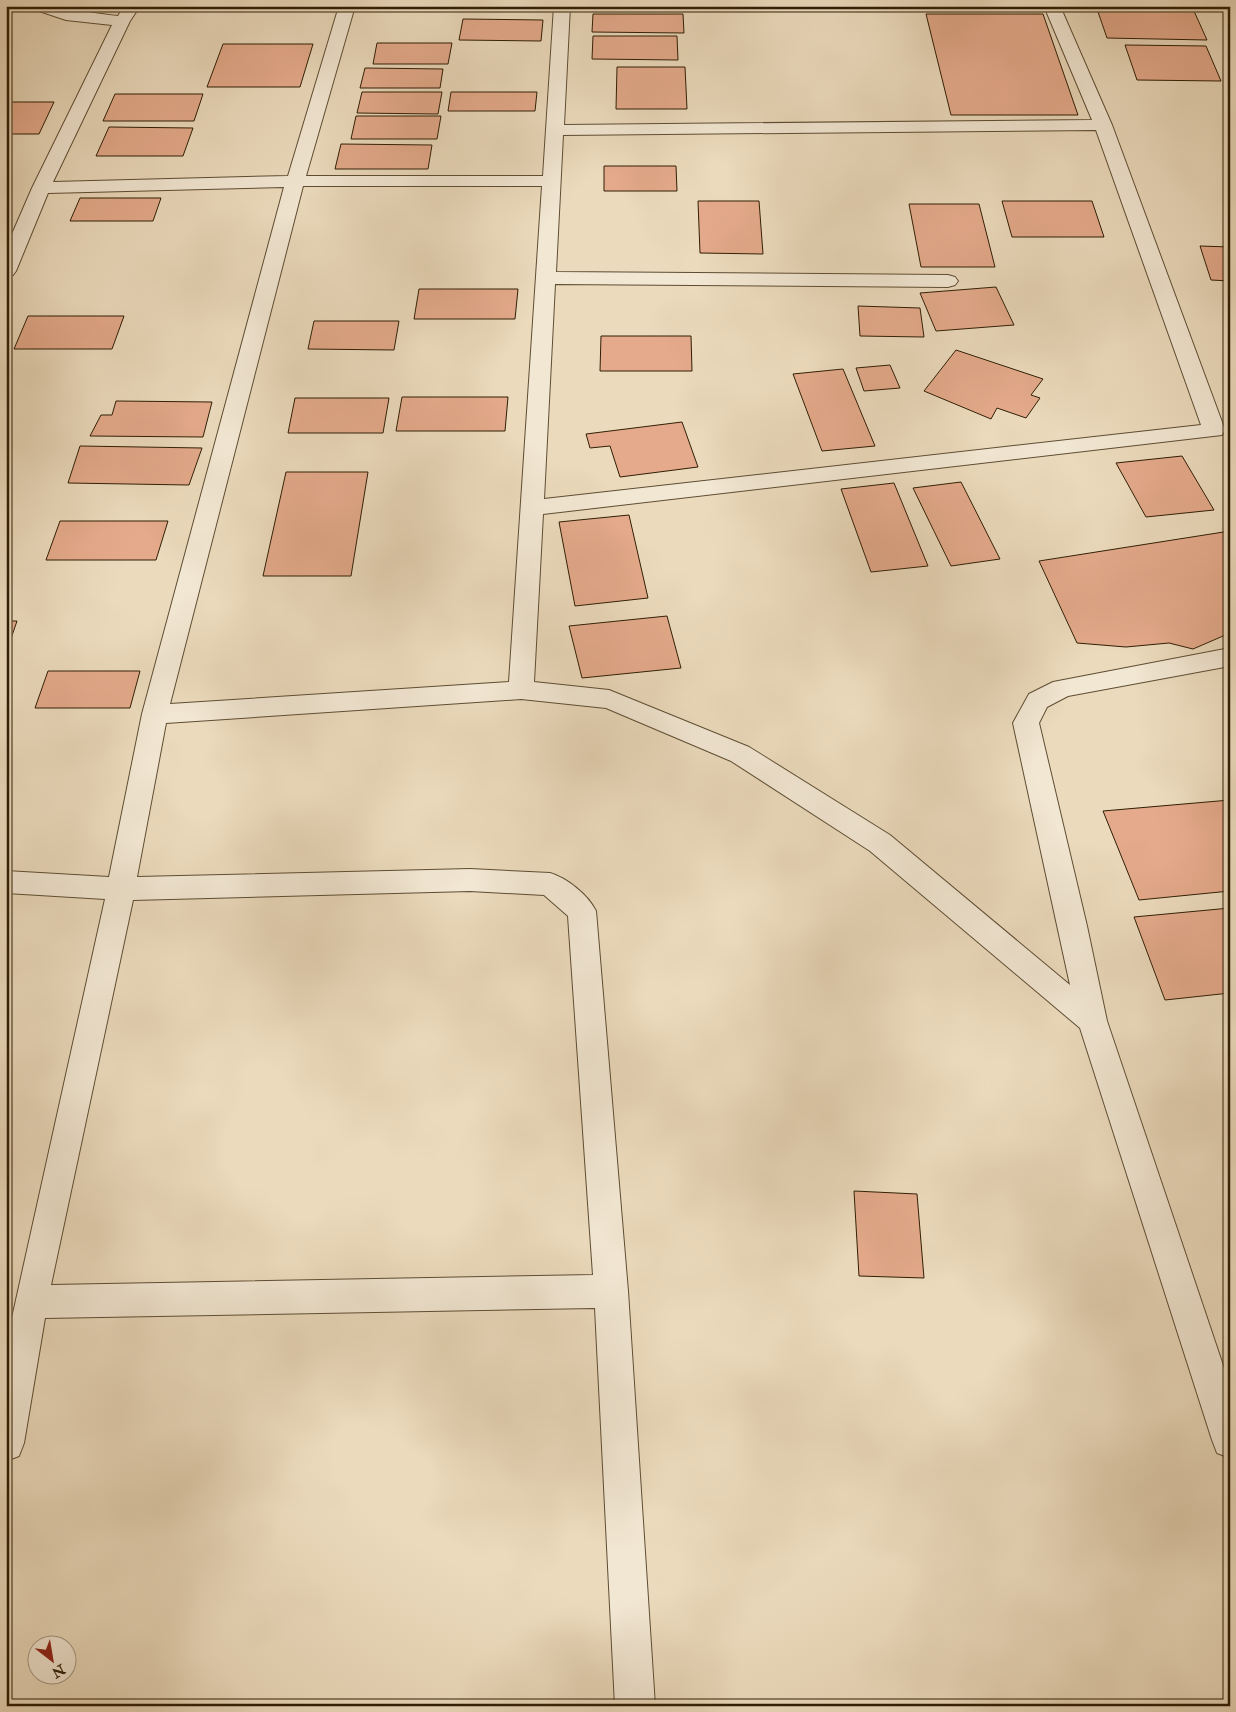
<svg xmlns="http://www.w3.org/2000/svg" width="1236" height="1712" font-family="'IM FELL Double Pica',serif">
	<style>
		.building { fill: #e4aa8b; stroke: #2f1e05 }
		.lines { fill: none; stroke-linecap: round; stroke-linejoin: round }
		.minor-casing { stroke: #5e4d33; stroke-width: 2 }
		.minor { fill: #f2e7d3; fill-rule: evenodd }
	</style>
	<rect width="100%" height="100%" fill="#ebdabc"/>
	<filter id="stains"><feTurbulence type="fractalNoise" baseFrequency=".004" numOctaves="4"/><feColorMatrix values="0 0 0 0 .2 0 0 0 0 .09 0 0 0 0 .02 0 0 0 .5 -.17"/></filter>
	<radialGradient id="worn" r=".72"><stop offset=".6" stop-color="#630" stop-opacity="0"/><stop offset="1" stop-color="#630" stop-opacity=".3"/></radialGradient>
	<!-- building -->
	<path class="building" d="M1097 9 1194 11 1207 40 1107 38Z
		M593 14H683L684 33 592 32Z
		M926 14H1043L1078 115H951Z
		M463 19 543 20 541 41 459 40Z
		M593 36H677L678 60 592 59Z
		M377 43H452L448 64H373Z
		M223 44H313L300 87H207Z
		M1125 45 1206 46 1221 81 1137 80Z
		M617 67H685L687 109H616Z
		M365 68 443 69 440 88H360Z
		M362 92H442L438 114 357 113Z
		M451 92H537L535 111H448Z
		M115 94H203L194 121H103Z
		M6 102H54L39 134H6Z
		M356 116H441L437 139H351Z
		M109 127 193 128 183 156H96Z
		M341 144 432 145 428 169H335Z
		M604 166H676L677 191H604Z
		M80 198H161L153 221H70Z
		M698 201H759L763 254 700 253Z
		M1002 201H1092L1104 237H1012Z
		M909 204H979L995 267H921Z
		M1200 246 1230 247V281L1211 280Z
		M996 287 1014 325 936 331 920 293Z
		M419 289H518L515 319H414Z
		M858 306 920 308 924 337 860 336Z
		M28 316H124L112 349H14Z
		M314 321H399L394 350 308 349Z
		M601 336H691L692 371H600Z
		M956 350 1043 379 1031 395 1040 398 1026 418 997 408 991 419 924 391Z
		M890 365 900 388 864 391 856 368Z
		M843 369 875 446 822 451 793 374Z
		M402 397H508L505 431H396Z
		M295 398H389L383 433H288Z
		M116 401 212 402 203 437 90 436 101 415H112Z
		M682 422 698 467 620 477 610 446 590 448 586 434Z
		M80 446 202 448 189 485 68 483Z
		M1182 456 1214 510 1146 517 1116 463Z
		M286 472H368L351 576H263Z
		M961 482 1000 559 951 566 913 488Z
		M894 483 928 566 871 572 841 489Z
		M629 515 648 598 575 606 559 522Z
		M60 521H168L156 560H46Z
		M1230 531V633L1193 649 1169 643 1126 647 1077 643 1039 561Z
		M667 616 681 668 582 678 569 626Z
		M6 621H17L6 653Z
		M48 671H140L130 708H35Z
		M1230 800V891L1139 900 1103 811Z
		M1230 908V993L1165 1000 1134 917Z
		M854 1191 917 1194 924 1278 859 1276Z"/>
	<g class="lines">
		<!-- minor casing -->
		<g class="minor-casing">
			<path id="minor" d="M31 6C60 6 89 13 118 16L124 6H140L130 21 53 182 288 176 339 6H355L306 176H543L554 6H570L564 125 1092 120 1044 6H1060L1112 125 1225 430 1222 435 543 514 534 682 609 690 749 747 890 835 1070 985 1013 723 1029 694 1053 682 1230 648V666L1068 696 1047 707 1039 723 1087 926 1107 1021 1230 1386V1458L1217 1453 1212 1440 1080 1028 870 851 731 761 606 708 521 699 166 723 137 877 470 869 550 873C567 878 588 895 596 911L628 1291 655 1706H615L595 1308 45 1318 24 1443 19 1456 6 1461V1345L105 899 6 893V871L109 877 142 714 284 187 48 193 16 271 13 275 6 277V248L32 188 112 25 66 20 33 9ZM1096 130 1201 425 544 499 555 284 948 287 955 285 958 281 955 277 948 275 556 272 563 135ZM303 186H542L509 682 170 704ZM470 891 544 895 568 916 593 1275 51 1285 133 900Z"/>
		</g>
		<!-- minor -->
		<use href="#minor" class="minor"/>
	</g>
	<!-- margin -->
	<rect width="1236" height="1712" fill="none" stroke="#ebdabc" stroke-width="25"/>
	<rect x="8" y="8" width="1221" height="1697" fill="none" stroke="#2f1e05" stroke-width="2.5"/>
	<rect x="12" y="12" width="1211" height="1687" fill="none" stroke="#2f1e05"/>
	<!-- north arrow -->
	<g transform="translate(52 1660) rotate(149)"><circle r="24" fill="#f2e7d3" stroke="#a49781"/>
	<path d="M0-4L9 19L0 12L-9 19Z" fill="#8f2418"/>
	<text y="-8" font-size="14" font-weight="bold" text-anchor="middle" fill="#2f1e05">N</text>
	</g>
	<rect width="100%" height="100%" filter="url(#stains)"/>
	<rect width="100%" height="100%" fill="url(#worn)"/>
</svg>
